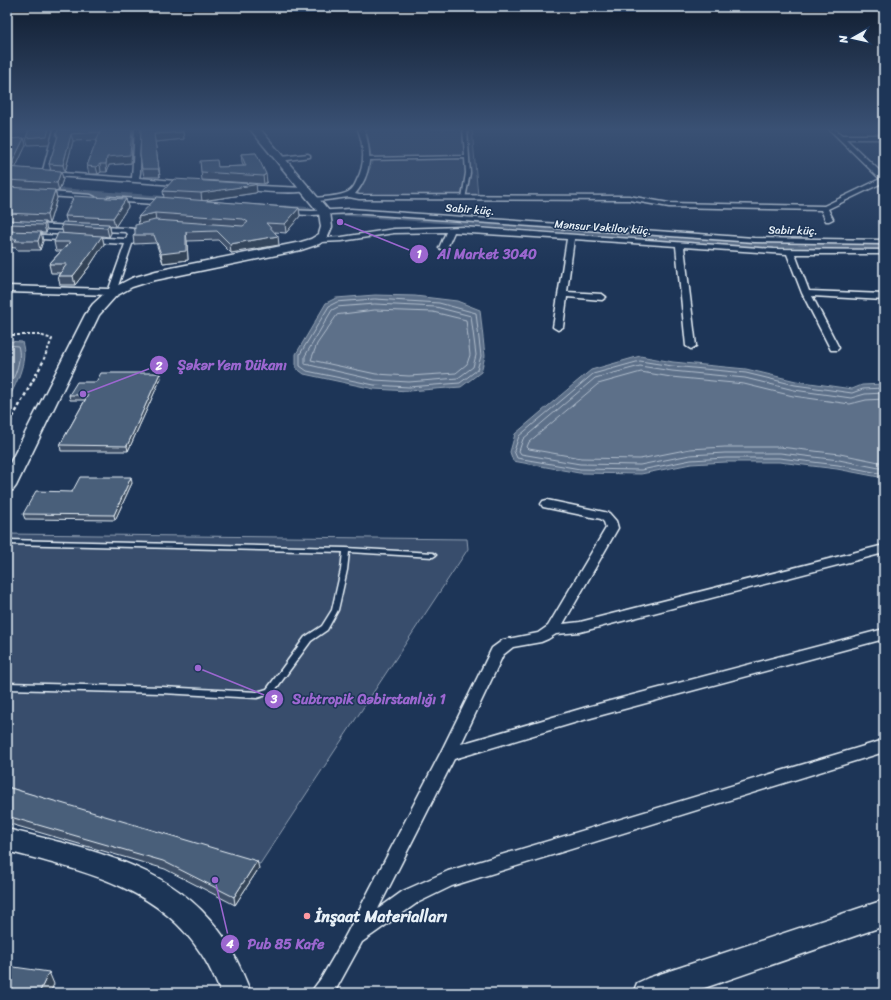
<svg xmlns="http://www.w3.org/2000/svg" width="891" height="1000" font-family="Sriracha,sans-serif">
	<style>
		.green { fill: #374d6c; stroke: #909fb2 }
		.water { fill: #5d7089; stroke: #95a4b5 }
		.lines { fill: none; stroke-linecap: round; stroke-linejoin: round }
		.shore { stroke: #b0bdcc; stroke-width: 1 }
		.canal { fill: #5d7089; fill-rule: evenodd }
		.lane-casing { stroke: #e8f1f8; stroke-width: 3 }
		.street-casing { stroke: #e8f1f8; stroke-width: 3 }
		.secondary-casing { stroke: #e8f1f8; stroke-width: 3 }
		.path-far1 { stroke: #e8f1f8; stroke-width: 2; stroke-dasharray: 3 2; stroke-linecap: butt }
		.path { stroke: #e8f1f8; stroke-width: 2.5; stroke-dasharray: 3.5 2.5; stroke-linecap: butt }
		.lane { fill: #1d3557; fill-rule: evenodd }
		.street { fill: #1d3557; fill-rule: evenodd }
		.secondary { fill: #1d3557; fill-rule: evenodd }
		.wall { fill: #3f5169; stroke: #e8f1f8 }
		.shaded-wall { fill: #334255; stroke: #e8f1f8 }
		.building { fill: #495e7a; stroke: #e8f1f8 }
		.poi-dot { fill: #ff9aa2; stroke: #1d3557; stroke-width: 1.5 }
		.labels { text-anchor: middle; stroke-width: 3; stroke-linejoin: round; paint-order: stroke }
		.far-street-label { font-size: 11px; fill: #e8f1f8; stroke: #1d3557 }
		.near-poi-label { font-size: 16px; font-weight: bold; fill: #e8f1f8; stroke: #1d3557; text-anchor: start }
		.leader { fill: none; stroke: #9c67d0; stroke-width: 1.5 }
		.callout-dot { fill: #9c67d0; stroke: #1d3557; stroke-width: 1.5 }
		.mark-label { font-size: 12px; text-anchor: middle; font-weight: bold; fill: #fff }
		.callout-label { font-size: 14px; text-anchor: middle; font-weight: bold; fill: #9c67d0; stroke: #1d3557; stroke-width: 3; stroke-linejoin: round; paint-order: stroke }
	</style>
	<rect width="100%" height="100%" fill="#1d3557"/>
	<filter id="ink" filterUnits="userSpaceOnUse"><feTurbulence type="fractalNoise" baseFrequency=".025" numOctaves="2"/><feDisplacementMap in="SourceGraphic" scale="8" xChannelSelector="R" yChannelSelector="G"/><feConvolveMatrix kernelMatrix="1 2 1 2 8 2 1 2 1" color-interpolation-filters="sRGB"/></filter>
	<g filter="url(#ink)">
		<!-- green -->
		<path class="green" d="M364 129H472L478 196 357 195 372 164 368 137Z
			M7 534 467 539 468 549 260 864 7 787Z"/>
		<!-- water -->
		<path class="water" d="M375 295 415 296 457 301 480 310 485 356 481 372 461 387 409 391 374 389 304 374 296 368V354L326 303 336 298Z
			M7 341 22 342C29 362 15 385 7 402Z
			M640 356 673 362 746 369 796 381 852 389 862 385 884 384V478L837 469 779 462H726L691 464 641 474 579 473 513 461 510 452 515 434 574 384 591 370Z"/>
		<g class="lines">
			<!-- shore -->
			<path class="shore" d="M375 299 439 303 476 313 481 356 477 370 460 383 409 387 374 385 307 371 300 366V354L329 306 337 302Z
				M375 304 436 307 471 316 476 355 473 367 458 378 409 382 375 380 305 364V356L332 310 338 307Z
				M375 310 433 312 466 320 470 355 467 364 456 373 409 376 376 374 311 360 317 344 337 315Z
				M7 345 18 346C23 361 13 379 7 393
				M884 388 863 389 852 393 795 385 746 373 672 366 640 361 593 374 519 436 514 451 517 458 580 469 641 470 691 460 726 458H779L838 465 884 474
				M884 393 865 394 851 398 794 390 745 378 672 371 640 366 595 378 523 439 519 451 521 454 580 464 640 465 690 455 725 453H780L839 460 884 469
				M884 399 866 400 850 404 793 396 744 384 671 377 641 372 598 384 529 442 527 447 529 449 581 458 640 459 690 449 725 447H780L840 454 884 463"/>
			<!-- canal -->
			<path class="canal" d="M7 184 177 197 182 200 177 203 7 190Z
				M278 205 308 207 313 210 308 213 275 210 273 208 275 206Z
				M338 210 768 242 884 243V249L768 248 335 215 333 213Z"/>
			<!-- lane casing -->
			<g class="lane-casing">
				<path id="lane" d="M463 129H467L470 173 465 199 462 198 466 173 465 158 368 160 366 159 368 158 465 156Z
					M7 540 346 548 433 553 436 555 433 557 349 552 347 570 338 610 327 630 311 641 273 693 257 698 162 693 7 689V683L162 687 257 692 267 689 305 637 322 626 332 610 341 570 343 552 7 544Z"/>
			</g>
			<!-- street casing -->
			<g class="street-casing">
				<path id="street" d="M54 129H60L49 172 132 178 135 129H141L140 173 139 178 188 182 191 184 188 186 43 175 42 174Z
					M358 129H364C372 153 372 174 355 194L359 195 629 196 669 203 824 206 880 179 829 129H835L842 135H884V139H846L884 175V182L828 209 833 219 829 221H826L821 210 669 207 629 200 359 199 349 197 311 202 310 200 314 198C323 197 341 196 348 192 352 190 355 185 357 180 366 163 364 147 358 129Z
					M308 154 310 155V157L280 161 277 159 280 157Z
					M240 185 305 188 309 190C302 195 248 191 238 188V186Z
					M7 189 91 195 95 197 91 199 7 193Z
					M108 197 168 201 172 203 168 205 111 201H108Z
					M351 209 754 238 884 240V244L754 242 351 213 312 215 285 214 281 212 285 210 312 211Z
					M7 223 126 228 134 229 136 234 134 240 135 242 132 244 116 292 112 295 7 292V286L109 289 125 244 26 238H23V234L126 239 128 234 126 232 7 227Z
					M463 227 774 249 884 250V254H795L809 291 884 294V300L812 296 839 348 837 350H831L802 293 787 254 684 247 696 346 691 349 686 346 676 246 574 239 567 292 602 294 606 297 602 300 567 297 563 327 558 330 553 327 567 239 454 232 447 248 443 250 439 248 446 232 394 233 342 241 320 242 316 240 320 238 342 237 394 229Z
					M547 500 609 513 616 521 618 528 563 624 580 622 884 545V553L580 632 556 634 548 639 541 642 513 647 503 655 461 744 587 707 884 629V639L587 719 454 759 378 909 403 891 448 871 884 740V752L452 886 417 903 362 942 334 993H311C314 987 318 983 322 977 330 963 339 948 347 933L440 754 492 648 503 640 538 633 548 626 606 528 604 522 601 519 543 507 541 504 543 501Z"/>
			</g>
			<!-- secondary casing -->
			<g class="secondary-casing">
				<path id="secondary" d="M250 129H260L330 212 332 227 327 239 319 244 301 250 151 281 132 287 116 296 99 315 16 486 13 490 7 491V469L85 315 93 304 107 291 132 278 156 271 301 242 311 239 319 234 321 227 319 213Z
					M7 829C82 848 168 863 217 928 232 947 242 971 251 993H221C215 979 209 965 200 952 157 885 78 870 7 851Z
					M884 900V926L690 993H633L637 983 648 978Z"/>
			</g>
			<!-- path-far1 -->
			<path class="path-far1" d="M7 335H40L52 339 43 361"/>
			<!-- path -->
			<path class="path" d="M7 428 44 360"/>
			<!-- lane -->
			<use href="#lane" class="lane"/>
			<!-- street -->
			<use href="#street" class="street"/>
			<!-- secondary -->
			<use href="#secondary" class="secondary"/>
		</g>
		<!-- wall -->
		<path class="wall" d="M58 129H133L131 163 109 165 107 172H101L98 174H89L87 166 97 140 73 141 65 172H61L63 179 59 191H55L57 198 49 224 45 223 47 230 46 233H41L43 241 40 250H17L16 248 7 247V139L24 138 26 145 15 168 51 171 49 164 57 139Z
			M141 129 183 132 184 139 155 142 160 177H144L140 155Z
			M256 153 267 182 264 184 202 180 201 172 218 167 244 166 242 162 241 154Z
			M163 191 257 192 255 193 204 201 299 208 300 216 286 233 275 232 279 245 231 253 218 240 187 241 188 260 163 263 156 243 134 244 133 235 135 234 139 224 138 217 164 198Z
			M126 199 128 207 115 227 110 226 111 233 109 237 102 236 104 244 89 267 75 285H60L58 276 60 273H51L49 264 61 251H56L54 242 63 234 61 225 67 223 65 216Z
			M161 378 128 451H61L60 445 85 400H70L69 395 96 382Z
			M132 483 115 520 25 519 23 514 72 492Z
			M7 787 259 868 235 905 165 869 7 823Z"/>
		<!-- shaded-wall -->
		<path class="shaded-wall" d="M49 129H53L49 144 28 145 26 138Z
			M132 129H133L131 163 109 165 107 172 106 164 107 157Z
			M183 132 184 139 155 142 160 177 154 134Z
			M71 134 73 141 65 172 63 165Z
			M24 138 26 145 15 169 13 161Z
			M100 164 101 172 98 174 96 167Z
			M61 171 63 179 59 191 57 183Z
			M266 174 267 182 264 184 263 176Z
			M256 184 257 192 255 193 202 201 201 193Z
			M55 190 57 198 49 224 47 215Z
			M126 199 128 207 115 227 113 218Z
			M299 208 300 216 286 233 285 224Z
			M155 213 156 222 139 225 138 217Z
			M45 222 47 230 46 233 44 225Z
			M109 224 111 233 109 237 107 228Z
			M41 232 43 241 40 250 38 241Z
			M186 232 187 241 188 260 163 263 161 254Z
			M102 236 104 244 89 267 75 285 73 276Z
			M278 236 279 245 231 253 230 244Z
			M160 373 161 378 128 451 127 446Z
			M131 477 132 483 115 520 114 515Z
			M257 861 259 868 235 905 234 897Z
			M49 972 54 984 50 993H39Z"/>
		<!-- building -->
		<path class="building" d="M29 129H49L47 136 26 138Z
			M58 129H132L130 155 107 157 106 164H100L96 167 87 166 100 132 71 134 63 165 49 164 58 136H56Z
			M141 129H182L183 132 154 134 159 169H142L140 155Z
			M24 138 13 161H7V139Z
			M256 153 266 174 263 176 201 172 200 161 217 160 218 167 246 166 241 154Z
			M7 167 61 171 57 183 7 180Z
			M174 179 256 184 254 185 201 193 163 191Z
			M7 187 55 190 47 215 7 213Z
			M74 196 126 199 113 218 65 216Z
			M157 197 299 208 285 224 266 223 278 236 230 244 217 231 186 232V251L161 254 154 235H133L135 234V225L155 220 243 226 248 222 243 219 155 213 138 217Z
			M7 220 45 222 44 225 7 224Z
			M63 222 109 224 107 228 61 225Z
			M7 231 41 232 38 241H15L17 239H7Z
			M58 233 102 236 87 258 73 276H58L67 264H49L70 242H54Z
			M101 373H160L127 446 60 445 88 395H69L77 382H96Z
			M80 477H131L114 515 23 514 36 491 72 492Z
			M7 787 257 861 234 897 163 861 7 816Z
			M7 966 49 972 39 993H7Z"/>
	</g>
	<!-- sky -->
	<linearGradient id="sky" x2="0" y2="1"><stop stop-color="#101d30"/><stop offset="0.48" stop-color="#3a5174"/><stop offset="1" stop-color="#3a5174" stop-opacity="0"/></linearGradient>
	<rect width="891" height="269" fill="url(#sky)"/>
	<!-- markers -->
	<circle class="poi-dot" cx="307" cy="916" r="4"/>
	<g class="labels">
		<!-- far-street labels -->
		<g class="far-street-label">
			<text transform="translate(470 209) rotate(4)" y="4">Sabir küç.</text>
			<text transform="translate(603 227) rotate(4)" y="4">Mənsur Vəkilov küç.</text>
			<text transform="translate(793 230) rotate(1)" y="4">Sabir küç.</text>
		</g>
		<!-- near-poi labels -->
		<g class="near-poi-label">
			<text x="315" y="922">İnşaat Materialları</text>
		</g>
	</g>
	<!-- callouts -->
	<path class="leader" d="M340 222L419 254M83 394L159 365M198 668L274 699M215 880L230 944"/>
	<g class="callout-dot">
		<circle cx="340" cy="222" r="4"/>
		<circle cx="83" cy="394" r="4"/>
		<circle cx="198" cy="668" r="4"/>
		<circle cx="215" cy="880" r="4"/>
		<circle cx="419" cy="254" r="10"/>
		<circle cx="159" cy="365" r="10"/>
		<circle cx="274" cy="699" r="10"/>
		<circle cx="230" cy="944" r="10"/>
	</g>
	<g class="mark-label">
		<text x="419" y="258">1</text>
		<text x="159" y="370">2</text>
		<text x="274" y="703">3</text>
		<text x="230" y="948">4</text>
	</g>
	<g class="callout-label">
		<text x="487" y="259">Al Market 3040</text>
		<text x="232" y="370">Şəkər Yem Dükanı</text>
		<text x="369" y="704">Subtropik Qəbirstanlığı 1</text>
		<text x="286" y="949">Pub 85 Kafe</text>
	</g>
	<!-- margin -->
	<rect width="891" height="1000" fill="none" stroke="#1d3557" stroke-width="24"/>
	<rect x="12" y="12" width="867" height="976" fill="none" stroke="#e8f1f8" stroke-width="1.5" filter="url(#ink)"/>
	<!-- north arrow -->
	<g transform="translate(853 38) rotate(262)" stroke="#1d3557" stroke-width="3" paint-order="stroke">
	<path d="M0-3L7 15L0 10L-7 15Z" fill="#e8f1f8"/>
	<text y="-6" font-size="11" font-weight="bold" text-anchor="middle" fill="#e8f1f8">N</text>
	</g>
</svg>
